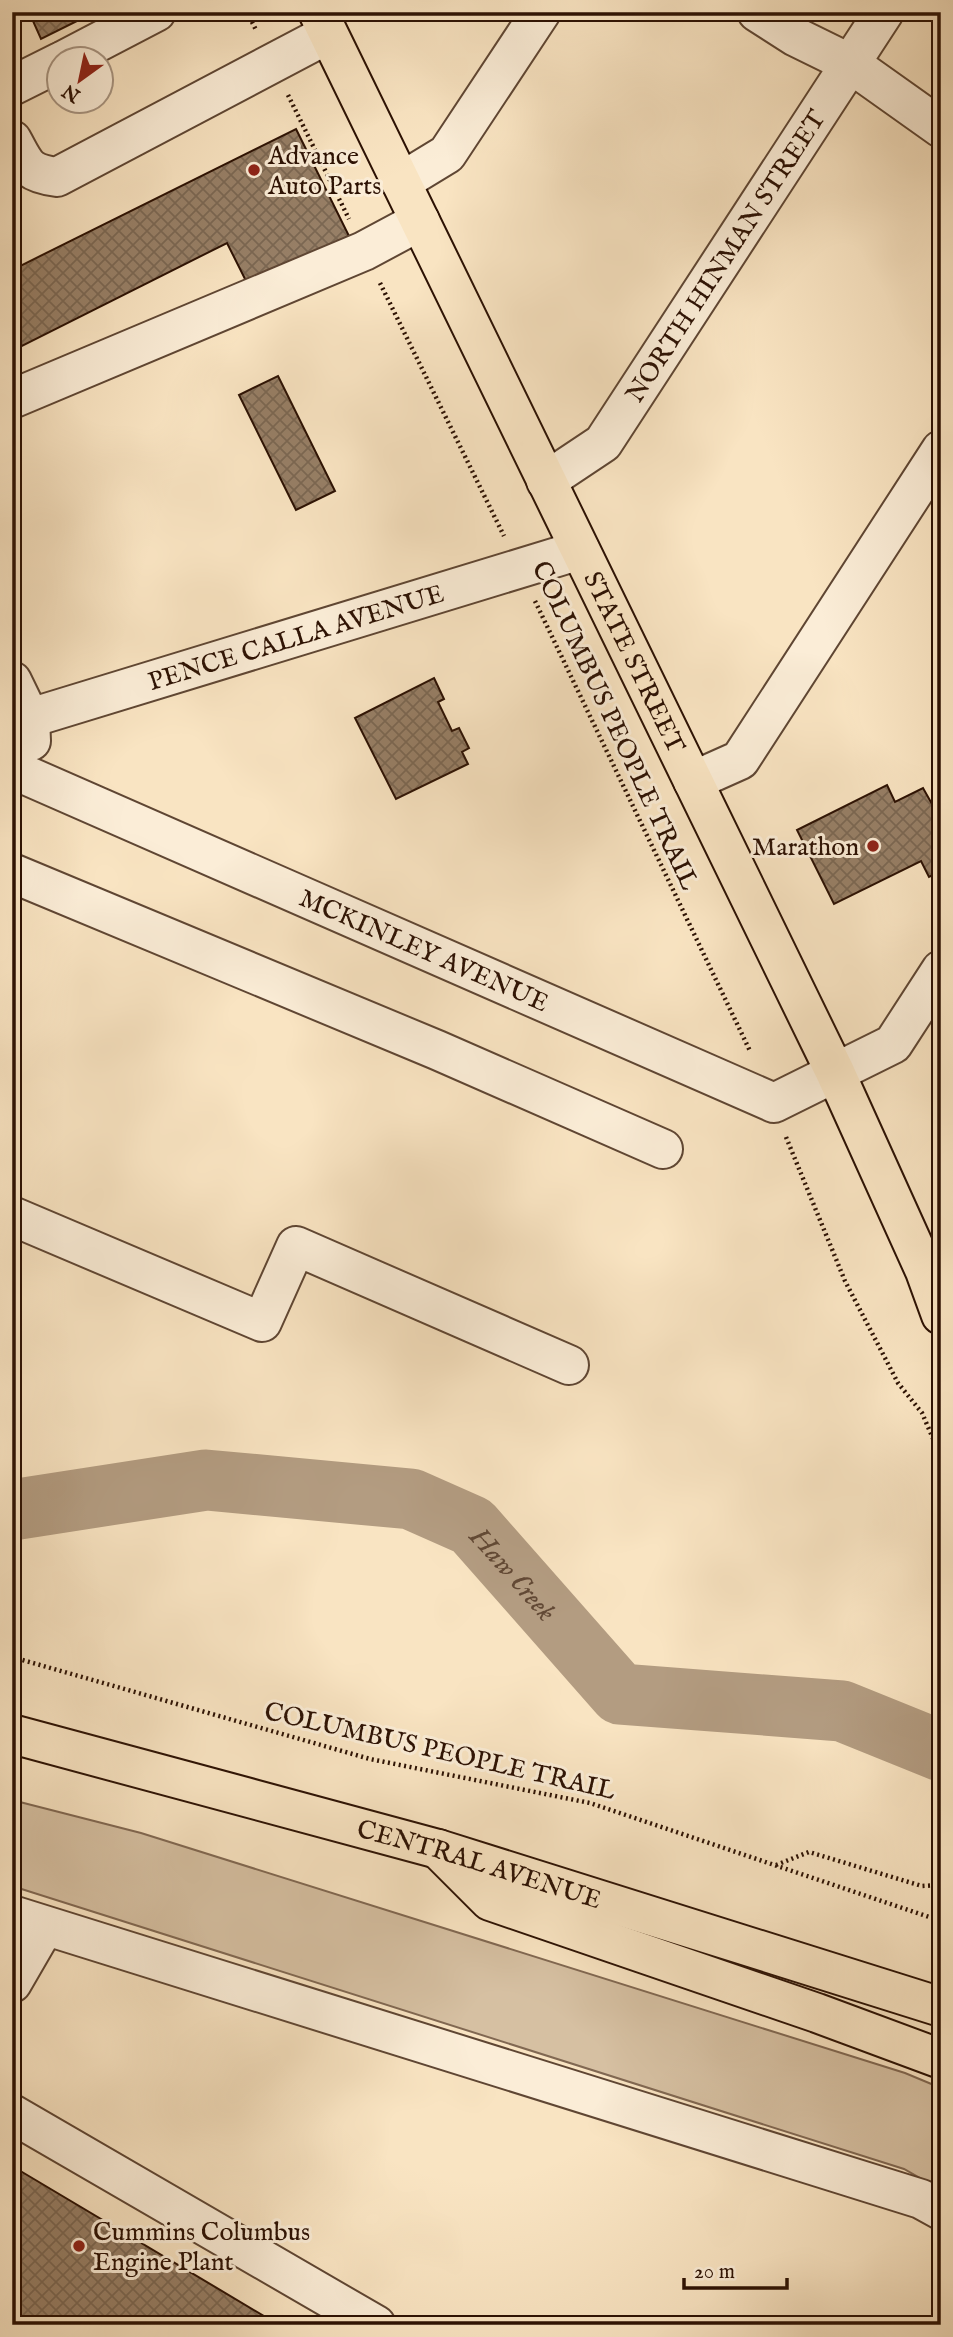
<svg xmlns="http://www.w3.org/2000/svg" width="953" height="2337" font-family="'IM FELL English',serif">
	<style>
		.grass { fill: #d6c0a2; stroke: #816852; stroke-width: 2 }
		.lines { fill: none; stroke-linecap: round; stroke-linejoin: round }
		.river { stroke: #b39c81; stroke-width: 61 }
		.building { fill: url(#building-cross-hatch); stroke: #2c1103; stroke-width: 2 }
		.minor-casing { stroke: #5f4633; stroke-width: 42 }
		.major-casing { stroke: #2c1103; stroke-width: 42 }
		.highway-casing { stroke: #2c1103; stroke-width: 42 }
		.path { stroke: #2c1103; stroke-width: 4.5; stroke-dasharray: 2 3.5; stroke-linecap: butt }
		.minor { stroke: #fbedd7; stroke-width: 38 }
		.major { stroke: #f9e4c2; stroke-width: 38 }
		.highway { stroke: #f9e4c2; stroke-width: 38 }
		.poi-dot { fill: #8f2418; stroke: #fbedd7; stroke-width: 2.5 }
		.labels { text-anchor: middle; stroke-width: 6; stroke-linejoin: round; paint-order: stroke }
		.poi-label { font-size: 26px; fill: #2c1103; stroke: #fbedd7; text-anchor: start }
		.street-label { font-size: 26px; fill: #2c1103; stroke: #fbedd7 }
		.water-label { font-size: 28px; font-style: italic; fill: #624935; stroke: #fbedd7 }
	</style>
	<defs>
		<pattern id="building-cross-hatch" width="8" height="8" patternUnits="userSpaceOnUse" patternTransform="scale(1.75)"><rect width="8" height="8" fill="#977f66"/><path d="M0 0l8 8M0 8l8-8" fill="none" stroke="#7b6752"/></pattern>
	</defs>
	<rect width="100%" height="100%" fill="#f9e4c2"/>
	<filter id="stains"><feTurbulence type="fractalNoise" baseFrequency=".00286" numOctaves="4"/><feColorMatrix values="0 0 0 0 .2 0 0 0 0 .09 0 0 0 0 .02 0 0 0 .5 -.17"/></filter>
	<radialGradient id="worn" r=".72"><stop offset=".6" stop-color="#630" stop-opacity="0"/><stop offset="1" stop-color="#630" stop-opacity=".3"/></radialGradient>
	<!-- grass -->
	<path class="grass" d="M12 1800 141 1833 905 2073 941 2088V2190L904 2169 12 1886Z"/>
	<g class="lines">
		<!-- river -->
		<path class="river" id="s1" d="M12 1510 206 1480 411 1499 472 1526 620 1694 842 1711 941 1751"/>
	</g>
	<!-- building -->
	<path class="building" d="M29 12H95L41 39Z
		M296 129 349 236 248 285 227 243 12 351V270Z
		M278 376 335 491 296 510 239 395Z
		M434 678 444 699 438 702 452 731 459 728 469 748 462 752 468 764 396 799 355 718Z
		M887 785 895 802 923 788 941 820V871L929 877 921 861 834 904 797 830Z
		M12 2166 279 2325H12Z"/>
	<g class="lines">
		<!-- minor casing -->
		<g class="minor-casing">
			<g id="minor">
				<path d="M757 12 796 37 851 64 941 128"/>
				<path d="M64 60 156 12"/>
				<path d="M12 86 60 62"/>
				<path d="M12 140C26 165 26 173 57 177L328 34"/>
				<path d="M401 182 447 154 541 12"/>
				<path d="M12 399 364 251 420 221"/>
				<path id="s2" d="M546 481 603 443 884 12"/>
				<path d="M12 681 30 718 31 741"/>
				<path id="s3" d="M12 727 30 718 580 550"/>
				<path id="s4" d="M12 769 774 1103 893 1044 941 970"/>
				<path d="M693 781 740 760 941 450"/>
				<path d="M12 873 437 1050 663 1149"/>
				<path d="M12 1216 262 1322 296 1246 569 1365"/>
				<path d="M12 1915 921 2199 941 2210"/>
				<path d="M12 1983 45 1926"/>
				<path d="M12 2114 376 2325"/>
			</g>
		</g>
		<!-- major casing -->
		<g class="major-casing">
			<g id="major">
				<path id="s5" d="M12 1734 438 1849 941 2007"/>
			</g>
		</g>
		<!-- highway casing -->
		<g class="highway-casing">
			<g id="highway">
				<path id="s6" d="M318 12 835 1072 925 1271 941 1315"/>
				<path d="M438 1849 490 1901 817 2013 941 2059"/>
			</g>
		</g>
		<!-- path -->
		<path class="path" d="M247 12 256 30
			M288 95 349 219
			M380 283 504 536
			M535 601 750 1051
			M786 1137 845 1281 898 1383 922 1413 941 1457
			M12 1657 370 1759 590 1803 941 1921
			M776 1865 809 1852 922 1886 941 1885"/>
		<!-- minor -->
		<use href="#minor" class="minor"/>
		<!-- major -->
		<use href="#major" class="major"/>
		<!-- highway -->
		<use href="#highway" class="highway"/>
	</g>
	<!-- markers -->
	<g class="poi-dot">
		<circle cx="254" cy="170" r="7"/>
		<circle cx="873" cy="846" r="7"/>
		<circle cx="79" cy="2246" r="7"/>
	</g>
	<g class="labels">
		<!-- poi labels -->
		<g class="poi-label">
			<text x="268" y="164">Advance<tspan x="268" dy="30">Auto Parts</tspan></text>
			<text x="859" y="855" text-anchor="end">Marathon</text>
			<text x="93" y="2240">Cummins Columbus<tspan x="93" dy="30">Engine Plant</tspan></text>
		</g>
		<!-- street labels -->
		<g class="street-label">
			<text dy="9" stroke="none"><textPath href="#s2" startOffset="292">NORTH HINMAN STREET</textPath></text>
			<text dy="9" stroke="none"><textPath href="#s3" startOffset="298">PENCE CALLA AVENUE</textPath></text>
			<text dy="9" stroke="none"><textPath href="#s6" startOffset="723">STATE STREET</textPath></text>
			<text transform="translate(616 725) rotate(65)" y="9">COLUMBUS PEOPLE TRAIL</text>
			<text dy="9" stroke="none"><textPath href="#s4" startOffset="450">MCKINLEY AVENUE</textPath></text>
			<text transform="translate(440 1750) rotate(13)" y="9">COLUMBUS PEOPLE TRAIL</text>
			<text dy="9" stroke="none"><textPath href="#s5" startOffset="485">CENTRAL AVENUE</textPath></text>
		</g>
		<!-- water labels -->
		<g class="water-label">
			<text dy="10" stroke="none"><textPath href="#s1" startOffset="532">Haw Creek</textPath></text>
		</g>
	</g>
	<!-- margin -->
	<rect width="953" height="2337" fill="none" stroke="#f9e4c2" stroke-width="42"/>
	<rect x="14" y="14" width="925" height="2309" fill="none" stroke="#2c1103" stroke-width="3.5"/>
	<rect x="21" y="21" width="911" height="2295" fill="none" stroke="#2c1103" stroke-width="2"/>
	<!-- north arrow -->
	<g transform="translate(80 80) rotate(213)"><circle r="33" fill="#fbedd7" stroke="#a89582" stroke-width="2"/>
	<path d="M0-5L12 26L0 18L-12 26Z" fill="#8f2418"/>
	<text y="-10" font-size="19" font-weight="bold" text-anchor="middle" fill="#2c1103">N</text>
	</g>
	<!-- scale -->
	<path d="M684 2278v10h103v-10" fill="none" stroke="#2c1103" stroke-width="3.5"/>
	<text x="694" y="2278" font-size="21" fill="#2c1103" stroke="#fbedd7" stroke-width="5" paint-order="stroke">20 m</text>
	<rect width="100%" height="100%" filter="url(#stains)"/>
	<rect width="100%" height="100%" fill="url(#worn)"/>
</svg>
